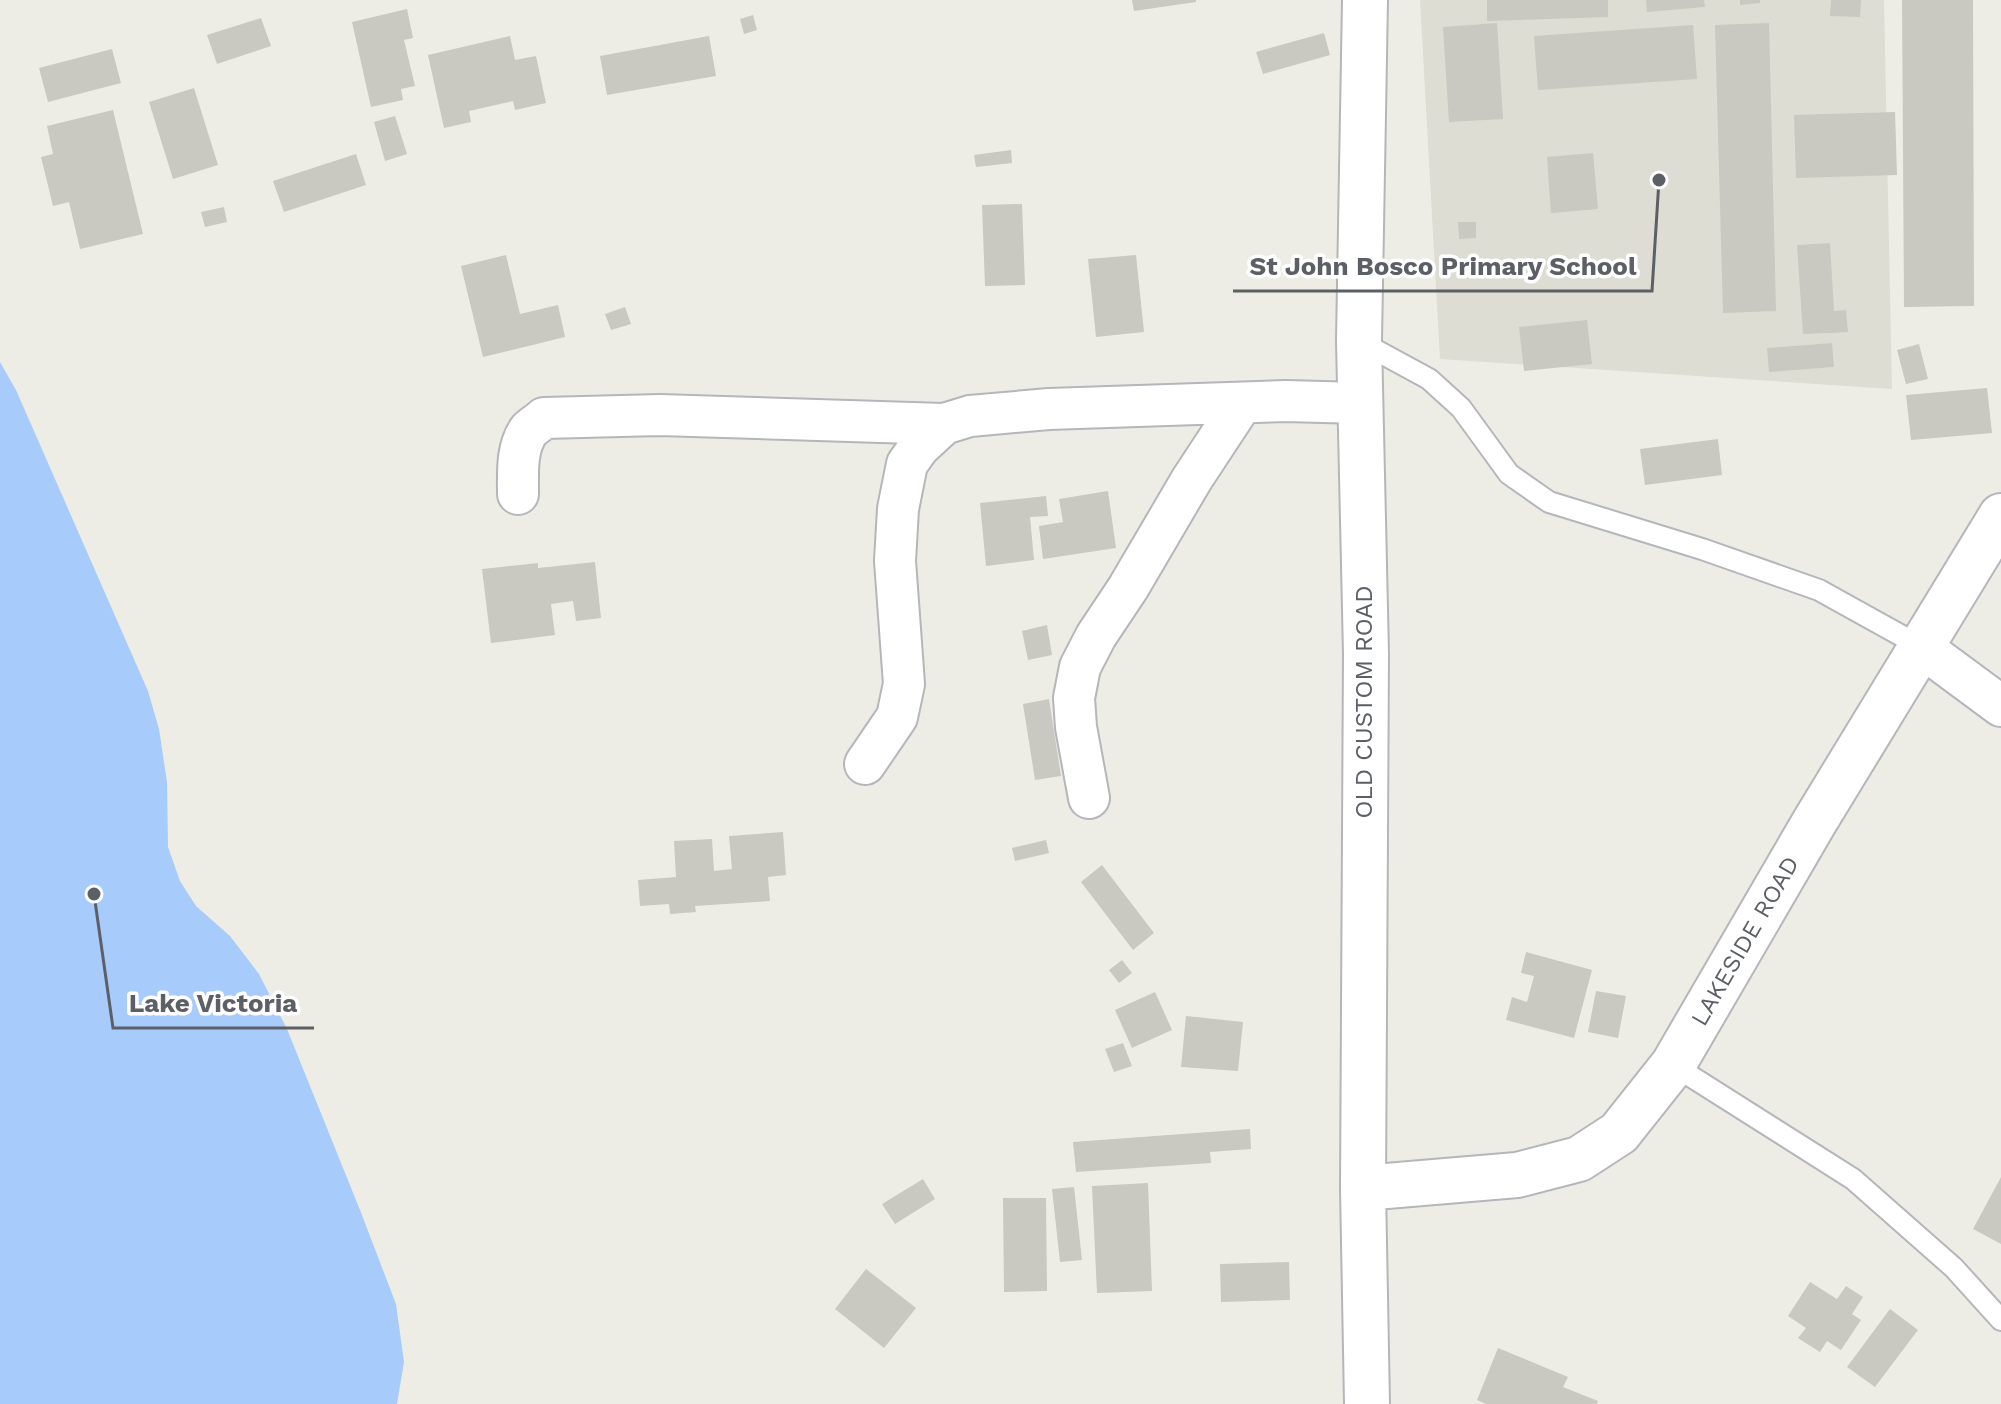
<svg xmlns="http://www.w3.org/2000/svg" width="2001" height="1404" font-family="'Work Sans',sans-serif">
	<style>
		.education { fill: #deddd3 }
		.water { fill: #a7ccfc }
		.building { fill: #c9c8c1 }
		.lines { fill: none; stroke-linecap: round; stroke-linejoin: round }
		.service-casing { stroke: #b5b6bb; stroke-width: 24 }
		.minor-casing { stroke: #b5b6bb; stroke-width: 44 }
		.tertiary-casing { stroke: #b5b6bb; stroke-width: 48 }
		.service { stroke: #fff; stroke-width: 20 }
		.minor { stroke: #fff; stroke-width: 40 }
		.tertiary { stroke: #fff; stroke-width: 44 }
		.labels { text-anchor: middle; stroke-width: 7; stroke-linejoin: round; paint-order: stroke }
		.street-label { font-size: 24px; fill: #5c5f65; stroke: #fff }
		.leader { fill: none; stroke: #5c5f65; stroke-width: 3 }
		.callout-dot { fill: #5c5f65; stroke: #fff; stroke-width: 3 }
		.callout-label { font-size: 26px; text-anchor: middle; font-weight: bold; fill: #5c5f65; stroke: #fff; stroke-width: 7; stroke-linejoin: round; paint-order: stroke }
	</style>
	<rect width="100%" height="100%" fill="#eeede5"/>
	<!-- education -->
	<path class="education" d="M1420 0H1884L1892 389 1440 359Z"/>
	<!-- water -->
	<path class="water" d="M0 362 16 390 148 691 159 729 167 782 168 847 180 881 196 906 230 936 259 974 287 1029 360 1210 396 1304 404 1362 397 1404H0Z"/>
	<!-- building -->
	<path class="building" d="M1132 0H1196V2L1134 11Z
		M1487 0H1608V17L1487 21Z
		M1646 0H1704L1705 7 1647 12Z
		M1740 0H1760V3L1740 5Z
		M1831 0H1861L1860 17 1830 16Z
		M1902 0H1973L1974 306 1904 307Z
		M407 9 413 38 404 40 415 86 401 89 403 100 371 107 352 22Z
		M753 15 757 30 744 34 740 19Z
		M261 18 271 46 217 64 207 35Z
		M1497 23 1503 119 1449 122 1443 27Z
		M1769 23 1776 311 1723 313 1715 25Z
		M1693 25 1697 79 1538 90 1534 36Z
		M1324 33 1330 55 1263 74 1256 52Z
		M510 36 515 60 536 56 546 103 515 110 513 101 469 111 471 122 444 128 428 55Z
		M709 36 716 76 607 95 600 56Z
		M112 49 121 83 48 102 39 68Z
		M194 88 218 165 173 179 149 102Z
		M113 110 143 234 80 249 69 202 53 206 41 157 53 154 47 126Z
		M1895 112 1897 175 1796 178 1794 115Z
		M395 116 407 154 385 161 374 122Z
		M1011 150 1012 163 976 167 974 155Z
		M1593 153 1598 209 1551 213 1547 157Z
		M356 154 366 185 284 212 273 181Z
		M1022 204 1025 285 985 286 982 205Z
		M224 207 227 222 205 227 201 212Z
		M1458 222H1476V238L1459 239Z
		M1830 243 1834 311 1846 310 1848 332 1803 334 1797 245Z
		M506 255 520 314 558 305 565 337 483 357 461 266Z
		M1136 255 1144 332 1096 337 1088 259Z
		M625 307 631 324 611 330 605 314Z
		M1587 320 1592 364 1524 371 1519 327Z
		M1832 343 1834 367 1769 372 1767 348Z
		M1919 344 1928 379 1906 384 1897 350Z
		M1987 388 1992 433 1911 440 1906 395Z
		M1718 439 1722 475 1645 485 1640 449Z
		M1108 491 1116 548 1043 559 1039 526 1063 522 1059 499Z
		M1046 496 1048 516 1030 517 1034 560 986 566 980 503Z
		M595 562 601 618 576 621 573 601 551 604 555 635 491 643 482 569 538 563V568Z
		M1047 625 1052 655 1028 660 1022 631Z
		M1049 699 1061 776 1035 780 1023 704Z
		M783 832 786 875 768 877 770 901 695 906 696 912 670 914 669 904 640 906 638 880 676 877 674 841 712 839 714 871 732 869 729 836Z
		M1046 840 1049 853 1015 861 1012 848Z
		M1102 865 1154 933 1133 950 1081 882Z
		M1526 952 1592 970 1574 1038 1506 1020 1512 997 1527 1002 1534 976 1521 973Z
		M1122 960 1132 973 1119 983 1109 970Z
		M1596 991 1626 996 1618 1038 1588 1032Z
		M1155 992 1172 1030 1132 1048 1115 1010Z
		M1186 1016 1243 1022 1238 1071 1181 1067Z
		M1123 1043 1132 1066 1114 1072 1105 1049Z
		M1250 1129 1251 1149 1210 1152 1211 1163 1076 1172 1073 1142Z
		M2001 1177V1244L1973 1229Z
		M923 1179 935 1199 895 1224 882 1204Z
		M1148 1183 1152 1291 1097 1293 1092 1186Z
		M1074 1187 1082 1260 1060 1262 1052 1189Z
		M1003 1198H1046L1047 1291 1004 1292Z
		M1289 1262 1290 1300 1221 1302 1220 1264Z
		M866 1269 916 1308 884 1348 835 1309Z
		M1810 1282 1837 1299 1846 1286 1863 1297 1852 1314 1861 1320 1841 1350 1827 1341 1820 1352 1798 1338 1806 1328 1788 1316Z
		M1890 1309 1918 1330 1875 1387 1847 1367Z
		M1498 1348 1568 1377 1563 1387 1598 1401 1597 1404H1486L1477 1400Z"/>
	<g class="lines">
		<!-- service casing -->
		<g class="service-casing">
			<path id="service" d="M1359 341 1429 379 1461 408 1509 474 1549 502 1702 549 1819 590 1920 646
				M1673 1065 1853 1179 1954 1268 2001 1320"/>
		</g>
		<!-- minor casing -->
		<g class="minor-casing">
			<path id="minor" d="M518 494C518 473 516 448 529 430 533 426 540 422 544 418L660 415 944 424
				M1920 646 2001 706
				M865 764 897 717 904 684 895 561 898 509 907 464 919 447 944 424 970 416 1049 409 1285 401 1360 403
				M1089 798 1076 727 1074 698 1080 667 1096 636 1128 588 1192 479 1242 403"/>
		</g>
		<!-- tertiary casing -->
		<g class="tertiary-casing">
			<path id="tertiary" d="M1365 0 1359 341 1366 654 1363 1188 1367 1404
				M1363 1188 1517 1175 1579 1159 1619 1133 1673 1065 1815 821 2001 516"/>
		</g>
		<!-- service -->
		<use href="#service" class="service"/>
		<!-- minor -->
		<use href="#minor" class="minor"/>
		<!-- tertiary -->
		<use href="#tertiary" class="tertiary"/>
	</g>
	<g class="labels">
		<!-- street labels -->
		<g class="street-label">
			<text transform="translate(1364 702) rotate(-90)" y="8">OLD CUSTOM ROAD</text>
			<text transform="translate(1745 941) rotate(-60)" y="8">LAKESIDE ROAD</text>
		</g>
	</g>
	<!-- callouts -->
	<path class="leader" d="M1659 180L1652 291H1233M94 894L113 1028H314"/>
	<g class="callout-dot">
		<circle cx="1659" cy="180" r="8"/>
		<circle cx="94" cy="894" r="8"/>
	</g>
	<g class="callout-label">
		<text x="1443" y="275">St John Bosco Primary School</text>
		<text x="213" y="1012">Lake Victoria</text>
	</g>
</svg>
